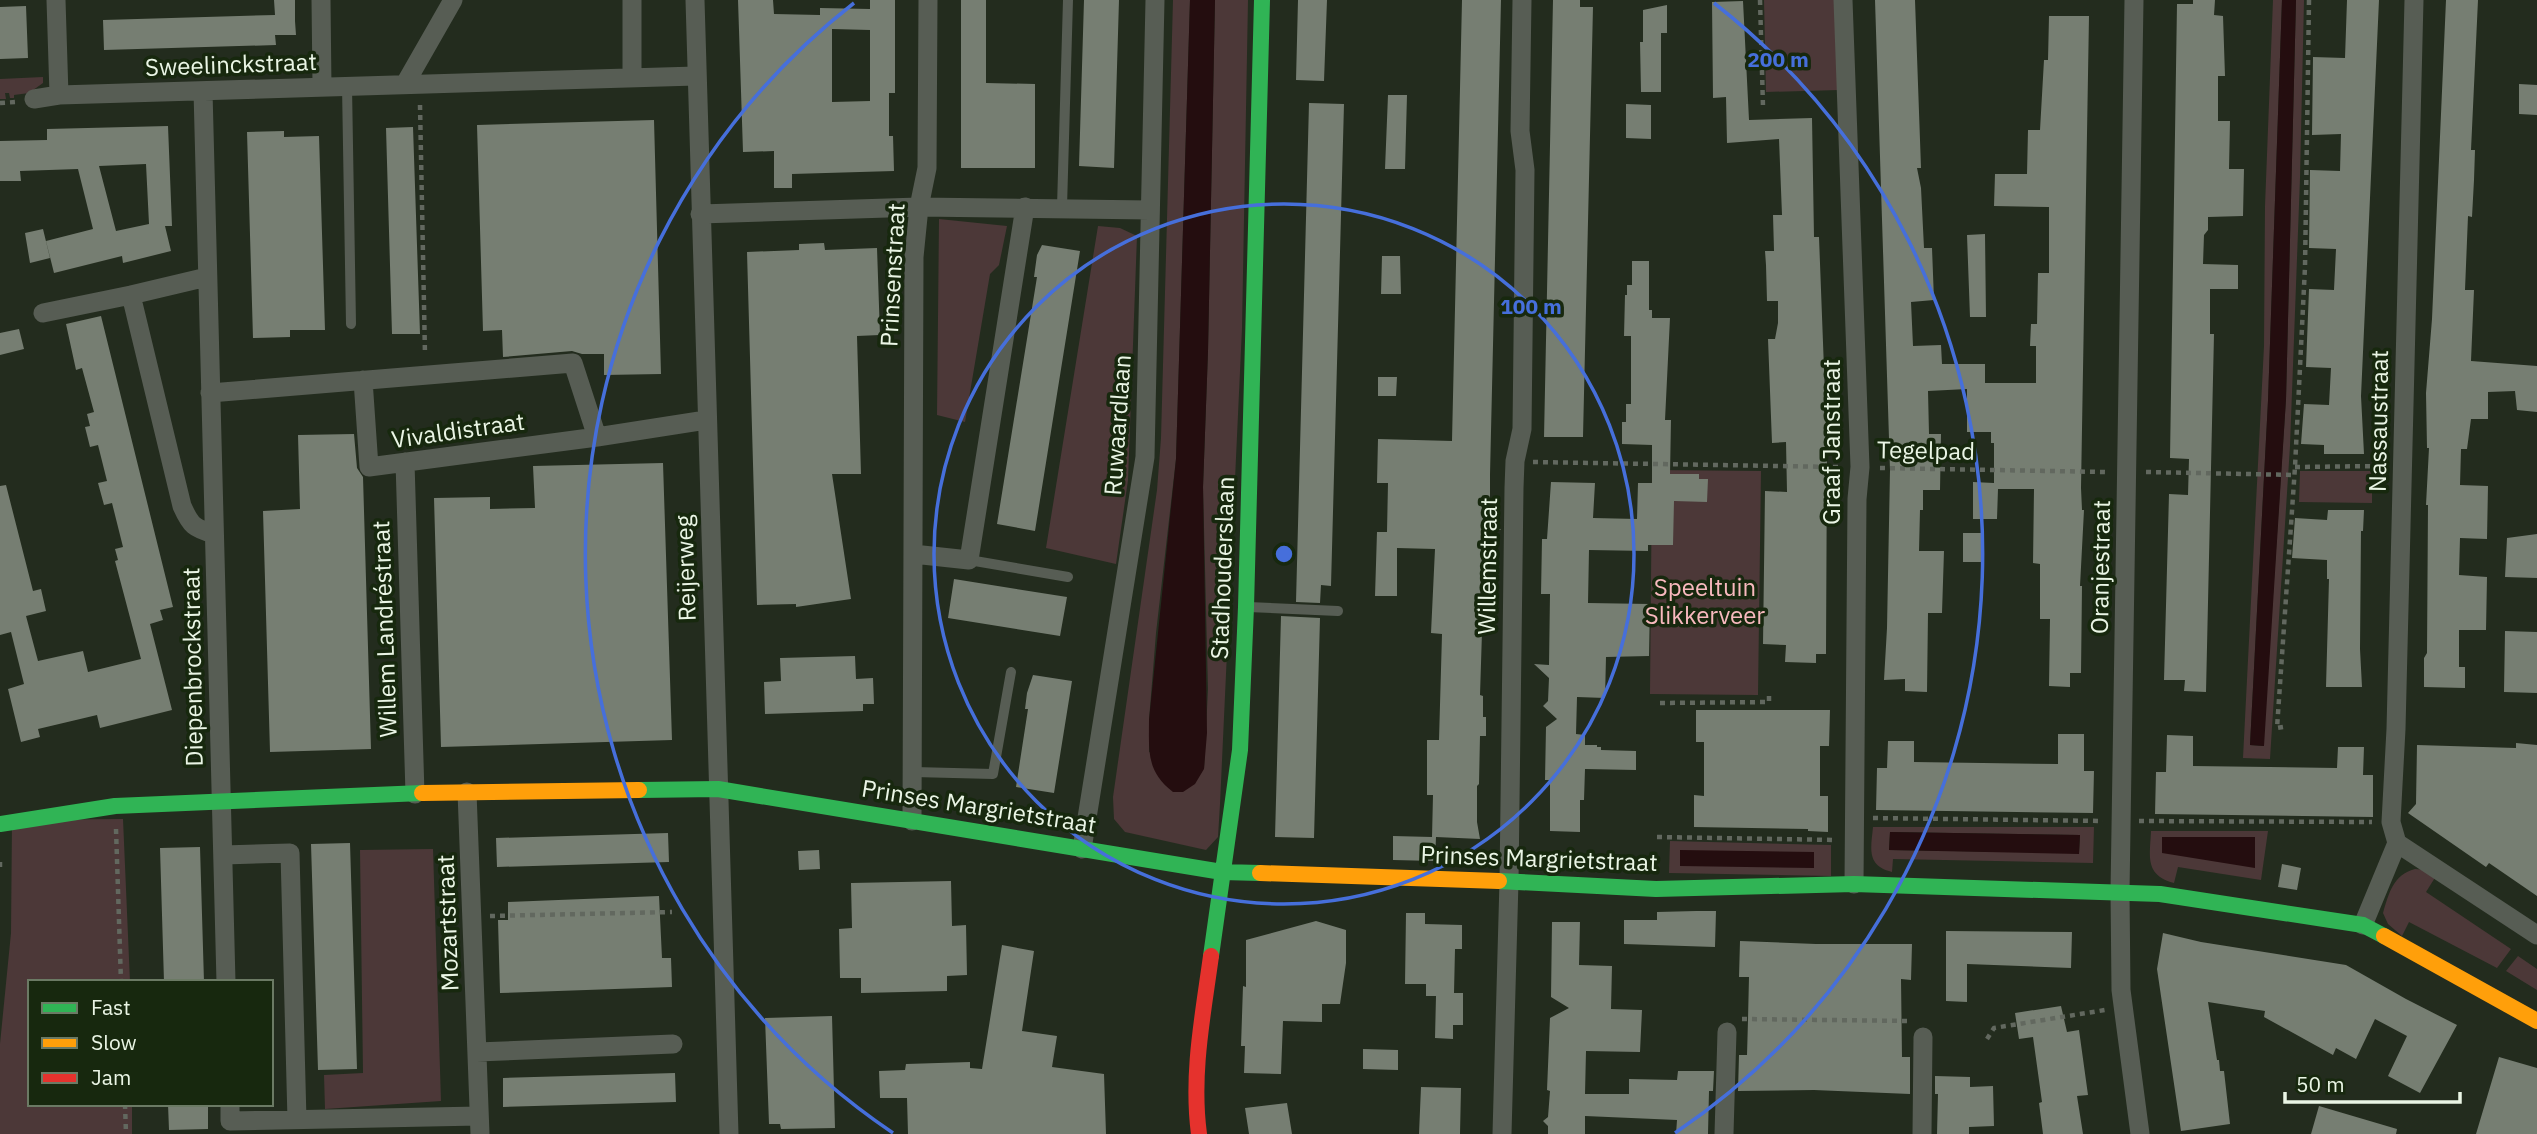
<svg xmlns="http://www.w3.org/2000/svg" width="2537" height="1134" font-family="'IBM Plex Sans',sans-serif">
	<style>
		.green { fill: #4c3838; fill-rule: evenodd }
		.water { fill: #240d0f }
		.building { fill: #767e72; fill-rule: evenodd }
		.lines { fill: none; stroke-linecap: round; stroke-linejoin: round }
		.path { stroke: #62685f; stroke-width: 4.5; stroke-dasharray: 5 5; stroke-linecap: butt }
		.lane { stroke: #575d54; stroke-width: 10 }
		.street { stroke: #575d54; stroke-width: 19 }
		.fast { stroke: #30b455; stroke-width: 16 }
		.slow { stroke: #ff9f0a; stroke-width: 16 }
		.jam { stroke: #e5322d; stroke-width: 16 }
		.ring { fill: none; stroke: #466fdb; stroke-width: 3.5 }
		.labels { text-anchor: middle; stroke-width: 7; stroke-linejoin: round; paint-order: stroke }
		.street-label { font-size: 24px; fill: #eaf5e5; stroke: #17280e }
		.park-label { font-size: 24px; fill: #f8b9be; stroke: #17280e }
		.centre { fill: #466fdb; stroke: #17280e; stroke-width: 3.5 }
		.ring-label { font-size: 21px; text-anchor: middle; font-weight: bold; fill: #466fdb; stroke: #17280e; stroke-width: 7; stroke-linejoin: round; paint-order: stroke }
	</style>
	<rect width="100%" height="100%" fill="#232c1e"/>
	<!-- green -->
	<path class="green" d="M1173 0H1190L1176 459 1156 633 1149 720V752L1204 769 1208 689 1203 487 1208 351 1215 0H1248L1242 328 1220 804 1218 837 1206 850 1125 832 1114 819 1113 797 1157 490 1161 438Z
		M1764 0H1837L1839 90 1766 92Z
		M2273 0H2282L2268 401 2250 745 2263 746 2286 399 2296 0H2304L2300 178 2290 446 2270 759 2243 758 2264 346 2265 206Z
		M43 77V83L29 93 14 95V98H10L9 93H5L6 99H0V79Z
		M939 219 1007 226 999 265 990 274 965 422 937 415Z
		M1098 226 1120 228 1137 236 1128 480 1116 564 1046 548Z
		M1652 470 1761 471 1758 695 1650 694Z
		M2300 471H2372V503L2299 502Z
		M123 819 130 982H30V1104H132V1134H0V1044L11 933 12 820Z
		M1873 827H2094L2093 863 1893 859 1892 872C1866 866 1871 848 1873 827ZM1890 832 2080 835 2079 853 1889 850Z
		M2151 831H2268L2261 880 2178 867 2174 883C2144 875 2150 856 2151 831Z
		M1670 841 1831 845V876L1669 873Z
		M433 849 441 1101 325 1109 324 1075 363 1073 360 850Z
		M2415 869 2426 870 2436 876 2426 892 2511 949 2497 968 2409 922 2402 936 2388 924 2383 913C2389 893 2393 875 2415 869Z
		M2518 956 2537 969V990L2506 971Z"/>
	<!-- water -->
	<path class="water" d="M1190 0H1215L1208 351 1203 487 1207 733 1204 769 1195 784 1183 792H1173C1146 771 1149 751 1149 720L1176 459Z
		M2282 0H2296L2286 399 2264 746 2250 745 2268 401Z
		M1890 832 2080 835 2079 854 1889 850Z
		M2162 837H2255V868L2162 853Z
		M1680 850 1814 852V868L1680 866Z"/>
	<!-- building -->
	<path class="building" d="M274 0H295V21L296 35H275L276 45 104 50 103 20 275 15Z
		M738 0H773L774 14 820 15V8L870 9V0H895V93H889V136H893L894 171 792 174V188H774V151L743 152ZM832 29 870 30V101L832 102Z
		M961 0H986V83L1035 84V168H961Z
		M1084 0H1119L1114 168 1079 166Z
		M1298 0H1327L1324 81 1296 80Z
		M1462 0H1501L1490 475V518L1501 530H1483L1480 601 1482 632 1480 695 1483 696V717H1486V736H1480L1479 784 1477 786V822L1480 839 1436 837 1435 861 1393 860V836L1432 837 1433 795H1427V740H1439L1442 634 1431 633 1435 549 1397 548V596H1375L1377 532H1387L1388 483H1377L1378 439 1452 441Z
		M1553 0H1580V7H1593L1583 437H1544Z
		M1875 0H1915L1921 168H1917L1921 188 1924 248H1932L1934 300 1911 302 1913 346 1941 345 1942 364H1985V383H2036V346H2030L2031 324H2037L2038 273H2049V207L1994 206 1995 174H2027L2028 130H2040L2044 60H2048L2049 16H2089L2081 488 2082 510H2084L2080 586H2082L2081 673H2070V687L2049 686 2050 619H2040V564L2033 563 2034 489H1998L1997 519H1973V482L1994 483V443H1991V432H1967V389L1928 391 1929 434H1941L1940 490H1923V510H1920L1919 551H1944L1942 613H1928L1927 692 1905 691V679L1884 680 1887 628 1890 470Z
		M2193 0H2215L2214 15 2223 16 2225 76H2218V121H2230L2229 169H2244L2243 216 2208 217V230L2204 235 2203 264 2238 265V289H2210V334H2214L2206 692 2184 691 2185 680H2164L2169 494 2188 495 2189 459 2170 458 2177 4H2193Z
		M2347 0H2379L2361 396 2364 454H2324V445L2301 444 2304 404 2329 405 2331 368 2306 367 2309 289 2334 290 2336 249 2309 248 2310 170 2340 171 2341 134 2312 135 2313 57 2345 58Z
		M2446 0H2478L2471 150H2475L2474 180 2472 217 2468 216 2465 290H2474L2471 361 2537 366V412L2517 410 2515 391 2488 392V419H2471L2467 449H2461L2460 485 2488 486 2487 539 2460 538 2459 575 2487 577 2486 630H2459V667H2465V688L2424 687V658L2427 653 2428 505H2426L2429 448H2427L2426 393 2432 319Z
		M1743 1 1749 120 1812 118 1814 237H1819L1827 448 1826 654H1816V663L1785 662 1786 645 1763 644 1765 491 1787 492 1786 442 1772 443 1768 339H1775L1778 323V301H1767L1766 265 1765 251H1774L1773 215H1782L1779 139 1727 143 1726 97 1713 98 1712 2Z
		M1667 5V33H1661V92H1641L1640 42H1643V10Z
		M26 6 28 58 0 59V7Z
		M2519 84 2537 85V115L2519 114Z
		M1388 95H1407L1405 169H1385Z
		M1309 103 1344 104 1331 586 1321 585 1320 603 1296 602Z
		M1626 104 1651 105V139L1626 138Z
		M654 120 661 374 604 375V354H582L572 351 503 357 502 330 483 331 477 125Z
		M168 126 172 226H165L171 251 123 263 122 256 54 273 46 241 93 229 78 169 20 171 21 181H0V141L47 140V129ZM146 164 149 224 116 231 99 166Z
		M413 127 420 334H392L386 128Z
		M284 131V137L319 136 325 330H290V337L253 338 247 132Z
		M43 229 50 258 30 263 25 233Z
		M1985 234 1986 317H1970L1967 235Z
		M824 243 825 250 877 248 880 335 857 336 861 474H832L851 599 796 607V604L757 605 747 252 799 250V244Z
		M1042 245 1080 251 1035 531 997 524 1037 277H1034L1037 255Z
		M1382 256H1400L1401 294H1381Z
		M1632 261H1649V310H1652V318H1670L1665 420H1671L1670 474H1699V479H1708L1707 502 1674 501 1673 545H1648V551L1589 550 1588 603 1650 604 1649 656 1606 657 1605 698 1577 697 1576 734 1585 735V745H1597V747H1601V750L1636 751V770L1585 769 1584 800H1580V832L1550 831V780H1545L1546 727 1557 719 1543 706 1548 701 1549 678 1534 664 1549 665 1550 594H1541L1542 539H1547L1551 482 1595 483 1593 518 1637 519 1638 483H1652V445L1622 444V422H1626V404H1631V336H1624L1625 295H1627V285H1632Z
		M101 316 173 607 160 610 163 620 150 624 172 710 100 728 97 715 38 729 40 737 21 742 8 689 24 684 11 632 0 635V486L6 485 33 591 41 589 46 611 26 616 38 661 83 651 88 672 141 659 115 561 118 560 115 549 123 547 112 503 104 505 98 483 107 481 98 445 90 447 85 427 90 426 87 414 94 412 82 368 76 370 66 324Z
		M19 329 24 349 0 355V333Z
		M1378 377H1397L1396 396H1378Z
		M354 434 357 468 363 477 371 749 270 752 263 511 300 509 298 435Z
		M663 463 672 740 441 747 434 498 490 497V509L535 508 533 466Z
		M2328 510H2364L2363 531H2361L2360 649 2362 687H2326L2329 579H2327V560L2292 558 2295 518 2327 520Z
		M1963 533H1983V562H1963Z
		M2537 534V578L2505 577 2507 538Z
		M954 579 1067 597 1060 636 948 618Z
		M1281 616 1320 618 1314 838 1275 837Z
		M2505 631 2537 632V693L2504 692Z
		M855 656 856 679 873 678 874 704H863V711L765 714 764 682 781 681 780 658Z
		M1033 675 1072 681 1054 793 1016 787 1028 709H1025L1027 693Z
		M1696 710H1830L1829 746H1820V796H1828V832L1808 831V829L1694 827V795L1704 796V742H1696Z
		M2058 734H2084V771H2094L2093 813 1876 810 1877 768H1887L1888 741H1914V762L2058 764Z
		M2167 735 2193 736V766L2337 768 2338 747H2364L2363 775H2373V817L2155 814 2156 772H2166Z
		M2516 743 2537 745V896L2489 863 2486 867 2408 813 2416 804 2417 745 2516 748Z
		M668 833 669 862 497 867 496 838Z
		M350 843 357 1069 318 1070 311 844Z
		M200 847 204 982H164L160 848Z
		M819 850 820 869 799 870 798 851Z
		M2282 864 2301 868 2297 890 2278 887Z
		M951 881 952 926 966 925 967 975 947 976V991L861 993V978H840L839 929 852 928 851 883Z
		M659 896 662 958H671L672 987 500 993 498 920H508V902Z
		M1696 911H1716L1715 947 1624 944V920H1657V912Z
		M1406 913H1425V924L1462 925V949H1455L1454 993H1463V1025H1453V1039L1435 1038 1436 996H1426V984H1405Z
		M1316 921 1346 930V963L1340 1004H1322V1022L1283 1021 1281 1074 1244 1073 1245 1046H1241L1243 986 1246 987V940Z
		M1552 922H1580L1579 965 1612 966 1611 1009 1642 1010 1640 1052 1586 1051 1585 1094H1629V1079L1677 1080 1678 1071H1714L1713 1091H1709L1708 1134H1676L1677 1120 1585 1116V1134H1548V1126L1543 1121 1548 1117 1550 1091 1547 1090 1550 1018 1569 1008 1551 997Z
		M1946 931 2072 932 2071 968 1967 964V1002L1946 1001Z
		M2163 933 2201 942 2346 965 2406 999 2457 1025 2420 1093 2388 1076 2407 1036 2375 1019 2356 1059 2336 1048 2333 1055 2264 1017 2265 1011 2208 1002 2217 1060H2219L2220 1071H2224L2230 1124 2181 1131 2157 969Z
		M1740 941 1816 944H1912L1911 980 1901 979 1902 1057H1910V1094L1814 1090 1738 1091 1739 1055H1747L1748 1020 1749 977H1739Z
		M1002 945 1034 951 1022 1031 1057 1036 1052 1067 1104 1074 1106 1134H908L907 1098H880L879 1071 905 1070 906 1064 970 1062V1068L982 1069Z
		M2061 1006 2067 1032 2079 1030 2088 1095 2077 1096 2083 1134H2043L2039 1103 2042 1102 2033 1037 2019 1039 2015 1013Z
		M832 1016 835 1128 781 1129 780 1124H769L765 1018Z
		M1363 1049 1398 1050V1070L1363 1069Z
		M2499 1057 2537 1068V1134H2476Z
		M675 1073 676 1102 503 1107V1078Z
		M1935 1076 1970 1077V1087L1993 1086 1994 1126 1969 1127V1134H1937L1938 1094H1935Z
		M1421 1087 1461 1088 1460 1134H1419Z
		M1287 1103 1292 1134H1249L1245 1108Z
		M168 1104H208V1129L169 1130Z
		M2319 1106 2397 1129 2396 1134H2311Z"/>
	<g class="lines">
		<!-- path -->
		<path class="path" d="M1760 0 1763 107
			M0 103 16 102
			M420 105 425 355
			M1533 462 1840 467
			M2295 467 2382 466
			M1880 468 2106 472
			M2146 472 2295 475
			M1660 703 1769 702V694
			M2283 727 2277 728 2295 467 2305 267 2309 0
			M1873 818 2103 821
			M2139 821 2372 822
			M116 829 121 982
			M1657 837 1835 840
			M0 862V871
			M490 916 672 912
			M1742 1019 1912 1021
			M1987 1039 1994 1028 2105 1010
			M125 1104 126 1134"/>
		<!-- lane -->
		<path class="lane" d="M347 86 351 324
			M1062 207 1068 0
			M969 560 1068 577
			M1248 607 1338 611
			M914 772 993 774 1011 672"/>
		<!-- street -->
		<path class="street" d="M56 0 59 95
			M321 0 322 86
			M695 0 729 1134
			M1843 0 1860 467 1857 499 1854 884
			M2134 0 2120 892 2121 990 2140 1134
			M632 78V0
			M405 84 453 0
			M203 91 226 982
			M34 99 59 95 696 76
			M700 214 919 207 1150 210
			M207 277 131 295 182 506C191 526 194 528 214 534
			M43 313 131 295
			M363 380 369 467 597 437
			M210 393 573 363 597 437 706 420
			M405 462 415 794
			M913 554 969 560 1025 207
			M467 792 480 1134
			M912 821 914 257 919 207 927 168 928 0
			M2397 843 2391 822 2396 729 2414 0
			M1082 849 1145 457 1155 0
			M223 855 290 853 297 1120
			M2363 925 2397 843 2537 935
			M477 1052 673 1044
			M230 1104V1121L479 1116
			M1502 1134 1509 881 1514 488 1515 461 1522 429 1525 170 1520 131 1522 0
			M1724 1134 1727 1032
			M1922 1134 1923 1037"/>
		<!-- fast -->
		<path class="fast" d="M639 790 718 789 1222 872 1260 873
			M0 824 115 806 422 793
			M1499 881 1656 889 1854 884 2160 894 2363 925 2384 936
			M1211 956 1240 750 1246 607 1262 0"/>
		<!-- slow -->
		<path class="slow" d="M422 793 639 790
			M1260 873 1499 881
			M2384 936 2537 1021"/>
		<!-- jam -->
		<path class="jam" d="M1199 1134C1191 1074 1203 1015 1211 956"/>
	</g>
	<!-- distance rings -->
	<g class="ring">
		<circle cx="1284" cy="554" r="350"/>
		<path d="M893 1133A699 699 0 0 1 854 3M1714 3A699 699 0 0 1 1675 1133"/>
	</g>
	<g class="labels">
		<!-- street labels -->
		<g class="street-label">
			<text transform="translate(231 65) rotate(-2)" y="8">Sweelinckstraat</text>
			<text transform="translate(893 275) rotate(-87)" y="8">Prinsenstraat</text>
			<text transform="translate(2379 421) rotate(-89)" y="8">Nassaustraat</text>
			<text transform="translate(1118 425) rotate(-86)" y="8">Ruwaardlaan</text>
			<text transform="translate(458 431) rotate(-8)" y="8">Vivaldistraat</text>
			<text transform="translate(1832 442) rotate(-90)" y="8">Graaf Janstraat</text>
			<text transform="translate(1926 451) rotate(1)" y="8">Tegelpad</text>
			<text transform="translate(1488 566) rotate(-89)" y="8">Willemstraat</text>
			<text transform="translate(2101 567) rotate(-89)" y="8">Oranjestraat</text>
			<text transform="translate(686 568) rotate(-92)" y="8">Reijerweg</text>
			<text transform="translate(1223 568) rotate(-88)" y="8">Stadhouderslaan</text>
			<text transform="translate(385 629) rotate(-92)" y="8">Willem Landréstraat</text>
			<text transform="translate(193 667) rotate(-91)" y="8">Diepenbrockstraat</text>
			<text transform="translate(979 807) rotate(9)" y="8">Prinses Margrietstraat</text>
			<text transform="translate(1539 859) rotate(2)" y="8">Prinses Margrietstraat</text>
			<text transform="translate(448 923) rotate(-92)" y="8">Mozartstraat</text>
		</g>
		<!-- park labels -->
		<g class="park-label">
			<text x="1705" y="596">Speeltuin<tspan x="1705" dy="28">Slikkerveer</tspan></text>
		</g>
	</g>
	<circle cx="1284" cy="554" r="10" class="centre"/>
	<g class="ring-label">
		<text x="1778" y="67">200 m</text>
		<text x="1531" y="314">100 m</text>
	</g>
	<!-- legend -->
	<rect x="28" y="980" width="245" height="126" fill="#17280e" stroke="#6b7a64" stroke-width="2"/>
	<rect x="42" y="1003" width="35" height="10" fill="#30b455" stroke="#6b7a64" stroke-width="2"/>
	<text x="91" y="1015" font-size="21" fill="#eaf5e5">Fast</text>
	<rect x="42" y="1038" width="35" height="10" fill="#ff9f0a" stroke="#6b7a64" stroke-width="2"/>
	<text x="91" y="1050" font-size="21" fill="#eaf5e5">Slow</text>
	<rect x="42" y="1073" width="35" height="10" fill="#e5322d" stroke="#6b7a64" stroke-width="2"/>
	<text x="91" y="1085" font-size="21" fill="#eaf5e5">Jam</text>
	<!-- scale -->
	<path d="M2285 1092v10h175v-10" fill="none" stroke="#eaf5e5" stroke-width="3.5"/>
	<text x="2296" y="1092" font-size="21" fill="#eaf5e5" stroke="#17280e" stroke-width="5" paint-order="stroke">50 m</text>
</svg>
